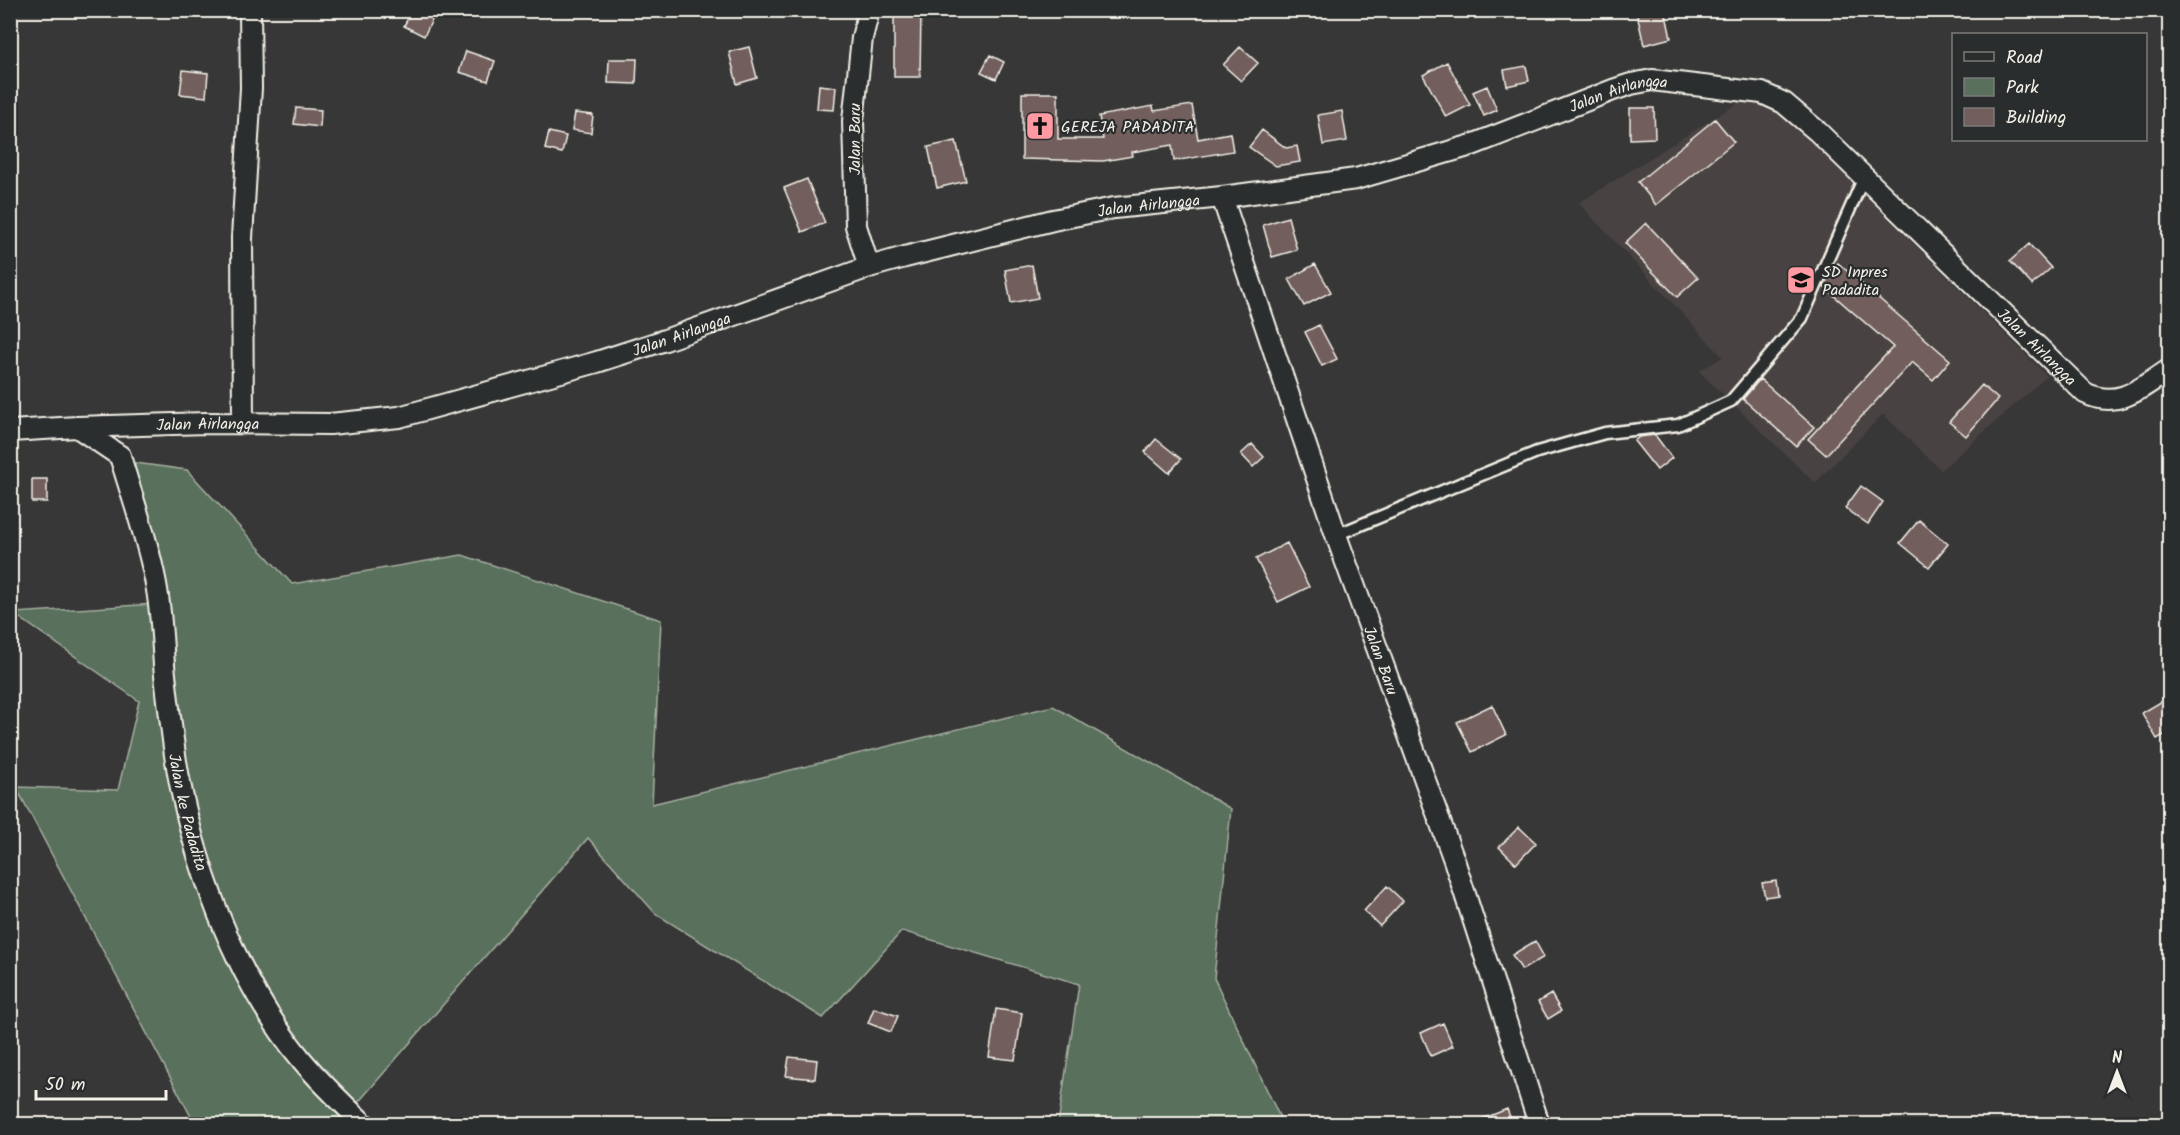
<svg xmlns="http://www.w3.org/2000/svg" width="2180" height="1135" font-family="Kalam,sans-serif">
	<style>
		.built { fill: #494342 }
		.green { fill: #59705c; stroke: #a6b0a2; stroke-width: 1.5 }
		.building { fill: #725f5d; stroke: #f4f1e8; stroke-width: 1.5 }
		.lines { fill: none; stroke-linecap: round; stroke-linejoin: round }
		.lane-casing { stroke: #f4f1e8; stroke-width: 15 }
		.street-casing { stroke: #f4f1e8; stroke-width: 24 }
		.lane { stroke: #2a2d2e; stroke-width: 10 }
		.street { stroke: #2a2d2e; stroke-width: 20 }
		.labels { text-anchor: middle; stroke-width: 4.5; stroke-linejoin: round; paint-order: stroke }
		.street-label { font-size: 16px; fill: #f4f1e8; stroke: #2a2d2e }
		.poi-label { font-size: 16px; fill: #f4f1e8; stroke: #2a2d2e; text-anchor: start }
	</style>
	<rect width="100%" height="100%" fill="#383737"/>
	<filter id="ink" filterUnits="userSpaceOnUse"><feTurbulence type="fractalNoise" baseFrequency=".0167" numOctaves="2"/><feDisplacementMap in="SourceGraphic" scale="12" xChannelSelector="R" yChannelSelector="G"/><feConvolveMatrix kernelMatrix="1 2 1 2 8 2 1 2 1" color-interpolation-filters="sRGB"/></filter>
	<g filter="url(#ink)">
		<!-- built -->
		<path class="built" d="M1749 96 1778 109 2047 376 1941 470 1883 414 1815 483 1699 371 1723 357 1579 203Z"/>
		<!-- green -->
		<path class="green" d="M113 460 187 470 292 584 462 555 661 620 652 804 1053 706 1231 809 1214 978 1283 1124H1058L1079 984 902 931 823 1018 656 914 588 838 349 1113 358 1124H195L16 787 118 790 139 701 13 613 155 604Z"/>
		<!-- building -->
		<path class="building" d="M412 10H437L424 36 404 26Z
			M894 10H921L920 77H894Z
			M1636 10H1665L1671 38 1644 45Z
			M749 47 757 78 737 84 729 52Z
			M1240 47 1258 63 1241 81 1223 65Z
			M466 51 495 61 488 81 459 72Z
			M990 55 1004 62 996 79 981 72Z
			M609 59H637L636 84 608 83Z
			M1447 62 1470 105 1446 117 1423 75Z
			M1526 66 1529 81 1507 86 1504 70Z
			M183 70 208 73 206 97 180 94Z
			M819 85 836 87 834 110 817 109Z
			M1487 86 1497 110 1484 116 1473 92Z
			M1022 93H1058V139H1103L1099 116 1153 106 1154 111 1192 105 1198 139 1230 133 1233 151 1174 161 1172 145 1132 152 1133 156 1103 161 1022 159Z
			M296 108 321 110 320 127 294 124Z
			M1630 108H1654L1655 138 1630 139Z
			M1342 111 1347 141 1323 145 1318 115Z
			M575 113 593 115 591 133 572 130Z
			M1715 119 1734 142 1656 205 1638 182Z
			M1262 130 1286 148 1297 146 1300 162 1276 166 1249 147Z
			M549 132 566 136 562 153 545 149Z
			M956 141 966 181 937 188 928 147Z
			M807 179 825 223 802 232 784 188Z
			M1288 217 1297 250 1272 257 1263 225Z
			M1646 223 1698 278 1677 297 1625 243Z
			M2029 244 2051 268 2032 285 2010 261Z
			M1838 263 1950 360 1933 380 1912 362 1826 455 1808 439 1893 347 1824 287 1831 271Z
			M1315 264 1331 292 1304 306 1289 279Z
			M1032 265 1038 298 1011 303 1005 270Z
			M1319 325 1337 359 1322 366 1305 332Z
			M1760 379 1814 427 1796 446 1743 399Z
			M1982 385 1998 399 1966 436 1949 422Z
			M1655 435 1672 458 1657 470 1634 441 1639 437Z
			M1156 439 1181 459 1169 473 1145 452Z
			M1252 444 1264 457 1253 467 1241 454Z
			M32 479H47V502H32Z
			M1861 486 1883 502 1868 524 1845 508Z
			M1919 520 1948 544 1929 567 1900 543Z
			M1287 543 1309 587 1278 602 1256 559Z
			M2169 697V732L2157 739 2142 713Z
			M1492 705 1506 735 1472 752 1457 722Z
			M1519 827 1536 843 1516 864 1499 847Z
			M1776 881 1778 895 1765 897 1762 883Z
			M1387 886 1403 901 1380 926 1364 911Z
			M1535 941 1544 957 1522 970 1512 955Z
			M1551 994 1561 1011 1548 1019 1538 1002Z
			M874 1008 898 1016 891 1032 868 1023Z
			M996 1009 1022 1013 1015 1060 989 1057Z
			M1443 1023 1453 1046 1431 1056 1421 1033Z
			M789 1057 817 1060 815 1079 786 1076Z
			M1507 1109 1513 1125H1470V1124Z"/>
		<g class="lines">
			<!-- lane casing -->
			<g class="lane-casing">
				<path id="lane" d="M1336 535 1537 452 1605 433 1678 425 1731 401 1802 318 1864 177"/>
			</g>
			<!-- street casing -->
			<g class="street-casing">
				<g id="street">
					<path d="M869 10 862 38 853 121 856 226 869 267"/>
					<path id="s1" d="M1222 197 1336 535 1454 860 1539 1124"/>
					<path d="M243 422 242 238 251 88 250 10"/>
					<path d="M77 427 120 456"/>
					<path id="s2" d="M10 431 77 427 206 423 330 424 399 417 597 362 665 340 869 267 905 257 1053 220 1114 208 1222 197 1356 179 1472 145 1613 90 1631 84 1652 80 1762 93 1784 103 1817 131 2085 393C2119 410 2142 387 2170 369"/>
					<path id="s3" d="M120 456C132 497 147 538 155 579 161 607 162 636 164 665 167 695 171 725 175 755 191 858 234 978 301 1059 320 1082 342 1103 364 1124"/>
				</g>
			</g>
			<!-- lane -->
			<use href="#lane" class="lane"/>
			<!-- street -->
			<use href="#street" class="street"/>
		</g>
	</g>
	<!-- icons -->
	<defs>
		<g id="church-square" transform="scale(1.5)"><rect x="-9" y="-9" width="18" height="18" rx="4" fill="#ff9aa2" stroke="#2a2d2e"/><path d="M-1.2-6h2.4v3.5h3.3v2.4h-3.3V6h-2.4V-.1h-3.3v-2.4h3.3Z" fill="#111"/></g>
		<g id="school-square" transform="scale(1.5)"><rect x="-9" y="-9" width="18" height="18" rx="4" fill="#ff9aa2" stroke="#2a2d2e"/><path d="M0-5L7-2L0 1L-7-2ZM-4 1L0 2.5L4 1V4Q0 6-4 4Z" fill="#111"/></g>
	</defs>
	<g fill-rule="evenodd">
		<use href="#church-square" x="1040" y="126"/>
		<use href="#school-square" x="1801" y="280"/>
	</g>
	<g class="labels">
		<!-- street labels -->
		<g class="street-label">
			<text dy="6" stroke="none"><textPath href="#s2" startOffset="1656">Jalan Airlangga</textPath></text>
			<text transform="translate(854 139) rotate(-90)" y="6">Jalan Baru</text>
			<text dy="6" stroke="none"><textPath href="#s2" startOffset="1170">Jalan Airlangga</textPath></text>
			<text dy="6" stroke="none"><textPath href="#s2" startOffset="684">Jalan Airlangga</textPath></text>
			<text dy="6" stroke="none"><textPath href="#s2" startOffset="2178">Jalan Airlangga</textPath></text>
			<text dy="6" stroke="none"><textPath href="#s2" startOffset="198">Jalan Airlangga</textPath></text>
			<text dy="6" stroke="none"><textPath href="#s1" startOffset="490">Jalan Baru</textPath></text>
			<text dy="6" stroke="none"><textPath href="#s3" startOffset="364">Jalan ke Padadita</textPath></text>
		</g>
		<!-- poi labels -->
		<g class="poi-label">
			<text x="1061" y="132">GEREJA PADADITA</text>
			<text x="1822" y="277">SD Inpres<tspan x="1822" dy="18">Padadita</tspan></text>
		</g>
	</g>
	<!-- margin -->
	<rect width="2180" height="1135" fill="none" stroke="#2a2d2e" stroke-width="36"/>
	<rect x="18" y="18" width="2144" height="1099" fill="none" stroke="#f4f1e8" stroke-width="2" filter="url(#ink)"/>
	<!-- legend -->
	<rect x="1952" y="33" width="195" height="108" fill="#2a2d2e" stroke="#7b7b78" stroke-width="1.5"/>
	<rect x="1964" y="52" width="30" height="9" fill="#2a2d2e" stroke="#7b7b78" stroke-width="1.5"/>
	<text x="2006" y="63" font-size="18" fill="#f4f1e8">Road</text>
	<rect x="1964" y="78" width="30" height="18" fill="#59705c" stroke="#7b7b78" stroke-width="1.5"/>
	<text x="2006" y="93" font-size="18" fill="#f4f1e8">Park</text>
	<rect x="1964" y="108" width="30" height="18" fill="#725f5d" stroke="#7b7b78" stroke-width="1.5"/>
	<text x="2006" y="123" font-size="18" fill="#f4f1e8">Building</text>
	<!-- north arrow -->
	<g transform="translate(2117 1072)" stroke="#2a2d2e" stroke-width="4.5" paint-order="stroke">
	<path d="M0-4.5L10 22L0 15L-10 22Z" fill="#f4f1e8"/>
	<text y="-9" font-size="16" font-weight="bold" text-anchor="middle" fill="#f4f1e8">N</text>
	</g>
	<!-- scale -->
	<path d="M36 1090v9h130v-9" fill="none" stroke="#f4f1e8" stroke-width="3"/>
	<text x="45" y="1090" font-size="18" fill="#f4f1e8" stroke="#2a2d2e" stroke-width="4.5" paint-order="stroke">50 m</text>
</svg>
